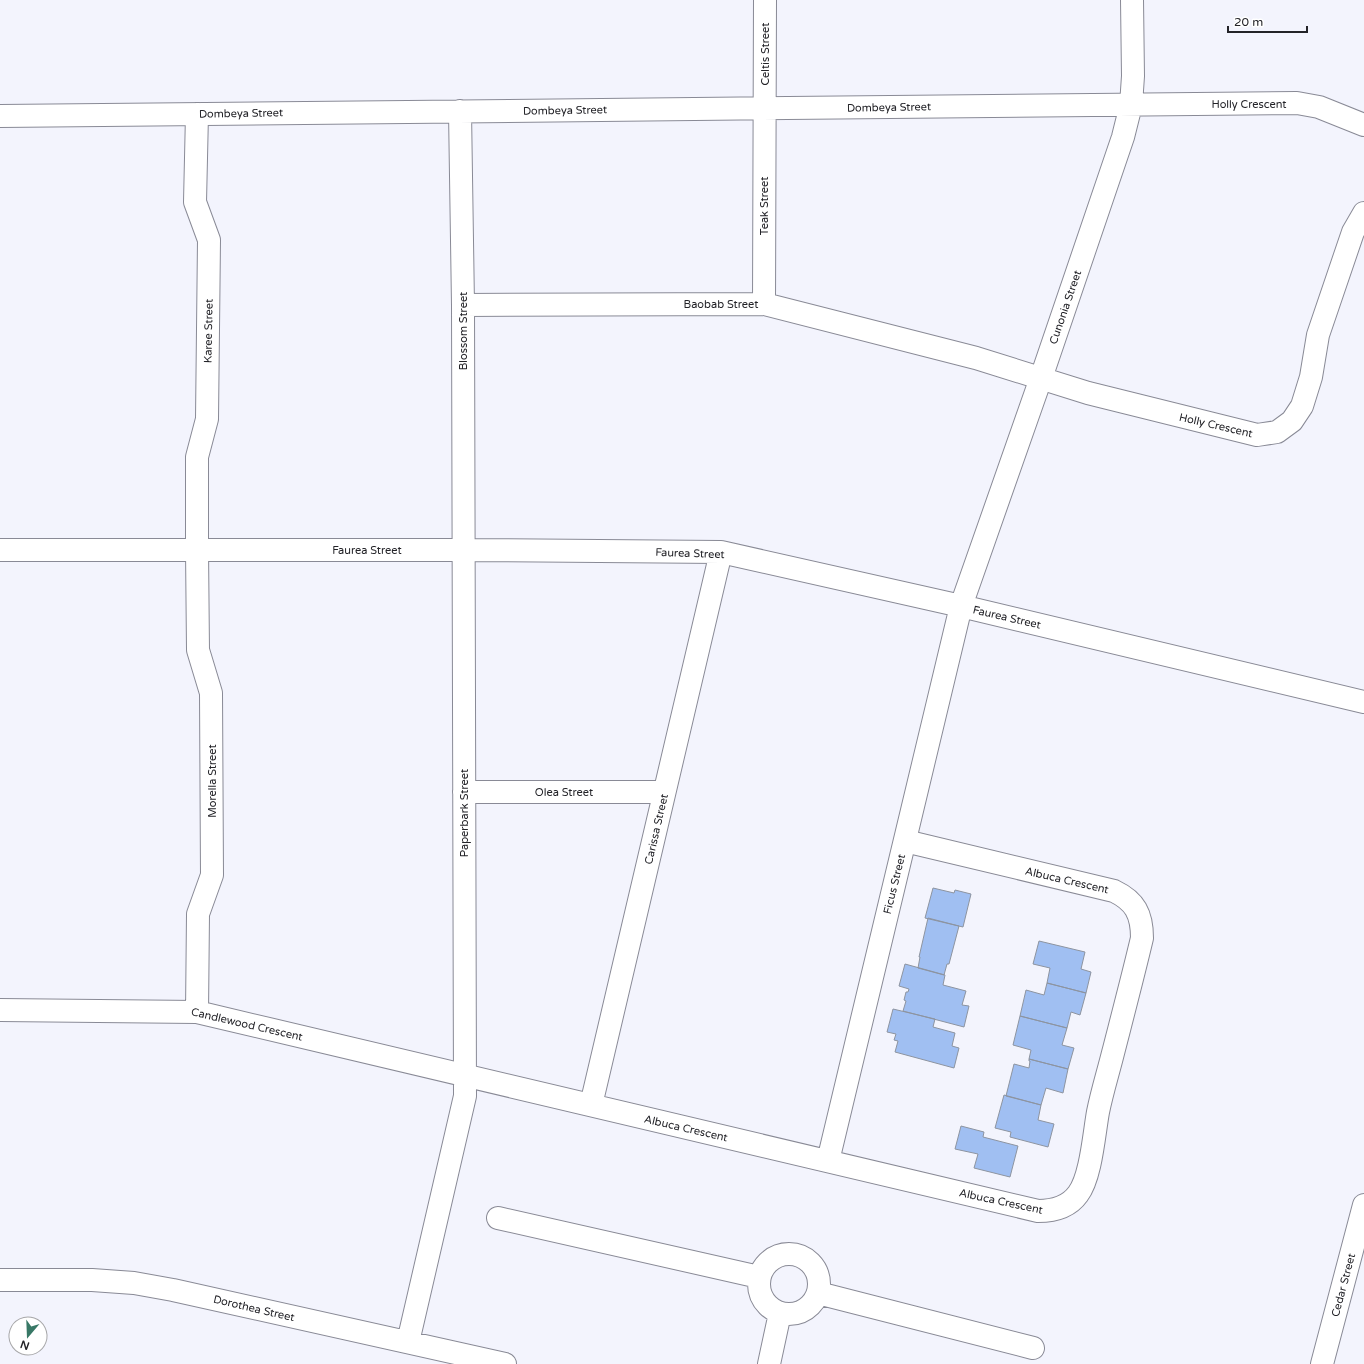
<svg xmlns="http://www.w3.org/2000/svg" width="1364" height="1364" font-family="'Varela Round',sans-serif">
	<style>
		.building { fill: #a0bff2; stroke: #8d94a0 }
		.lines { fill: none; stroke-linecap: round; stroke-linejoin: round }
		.street-casing { stroke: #898a96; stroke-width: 24 }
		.street { stroke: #fff; stroke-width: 22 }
		.labels { text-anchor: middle; stroke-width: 4; stroke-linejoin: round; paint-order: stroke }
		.street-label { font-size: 11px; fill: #232328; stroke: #fff }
	</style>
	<rect width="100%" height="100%" fill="#f3f4fd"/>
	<!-- building -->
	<path class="building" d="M933 888 954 893 955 890 971 894 963 927 925 918Z
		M928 918 959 926 949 964H947L944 975 918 968 920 957H919Z
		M1039 941 1085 952 1081 969 1091 972 1086 993 1047 983 1050 968 1033 964Z
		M905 964 945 975 943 985 966 991 962 1005 969 1006 964 1027 903 1011 906 1001 904 1000 906 992H908L909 989 899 986Z
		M1047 983 1086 993 1080 1015 1071 1012 1067 1028 1020 1016 1026 990 1044 995Z
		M893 1009 935 1019 933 1027 955 1033 952 1046 959 1048 954 1068 895 1052 898 1041 894 1040 896 1034 887 1032Z
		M1020 1016 1067 1028 1062 1045 1074 1048 1068 1069 1029 1059 1031 1050 1013 1045Z
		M1029 1059 1068 1069 1063 1093 1046 1088 1041 1105 1006 1096 1014 1064 1029 1068 1030 1061H1029Z
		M1004 1095 1041 1105 1038 1120 1054 1124 1048 1147 1010 1137 1011 1132 995 1128Z
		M961 1126 984 1132 983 1137 1018 1146 1010 1177 974 1168 978 1154 955 1149Z"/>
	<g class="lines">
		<!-- street casing -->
		<g class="street-casing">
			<path id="street" d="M197 114 195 202 209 240 207 419 197 457V550L198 650 211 693 212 875 198 914 197 1012
				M0 116 1297 103 1319 107 1364 125
				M764 304 765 0
				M463 305 764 304 976 358 1088 393 1257 435 1277 432 1292 421 1302 406 1311 377 1318 335 1353 232 1364 213
				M0 550H463L721 552 961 606 1364 702
				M464 792H664
				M0 1010 197 1012 1038 1211C1053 1211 1068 1208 1078 1194 1091 1177 1094 1134 1098 1112 1102 1092 1108 1073 1113 1053 1123 1014 1133 976 1142 938 1142 914 1135 901 1114 891L905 841
				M591 1105 721 552
				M828 1161 961 606 1041 378 1123 137 1131 105 1133 76 1132 0
				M498 1218 759 1277
				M759 1284a30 30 0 1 1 60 0a30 30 0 1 1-60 0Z
				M0 1280H92L134 1283 173 1290 505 1364
				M818 1293 1033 1348
				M408 1342 465 1096 463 305 460 111
				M769 1364 780 1313
				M1322 1364 1364 1205"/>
		</g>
		<!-- street -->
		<use href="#street" class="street"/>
	</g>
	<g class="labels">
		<!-- street labels -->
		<g class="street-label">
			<text transform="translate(765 54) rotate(-90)" y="4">Celtis Street</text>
			<text x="1249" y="108">Holly Crescent</text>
			<text transform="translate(889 107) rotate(-1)" y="4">Dombeya Street</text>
			<text transform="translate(565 110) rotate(-1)" y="4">Dombeya Street</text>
			<text transform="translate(241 113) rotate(-1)" y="4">Dombeya Street</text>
			<text transform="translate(764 206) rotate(-90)" y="4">Teak Street</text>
			<text x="721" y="308">Baobab Street</text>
			<text transform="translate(1065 307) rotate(-71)" y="4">Cunonia Street</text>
			<text transform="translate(208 331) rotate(-89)" y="4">Karee Street</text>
			<text transform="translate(463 331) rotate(-90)" y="4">Blossom Street</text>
			<text transform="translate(1216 425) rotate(13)" y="4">Holly Crescent</text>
			<text x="367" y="554">Faurea Street</text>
			<text transform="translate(690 553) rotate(2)" y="4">Faurea Street</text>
			<text transform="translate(1007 617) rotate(13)" y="4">Faurea Street</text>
			<text transform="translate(212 781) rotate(-90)" y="4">Morella Street</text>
			<text x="564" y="796">Olea Street</text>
			<text transform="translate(464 813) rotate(-90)" y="4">Paperbark Street</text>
			<text transform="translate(656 829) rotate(-77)" y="4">Carissa Street</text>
			<text transform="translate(1067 880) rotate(13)" y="4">Albuca Crescent</text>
			<text transform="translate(894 884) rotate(-76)" y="4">Ficus Street</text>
			<text transform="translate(247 1024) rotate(13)" y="4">Candlewood Crescent</text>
			<text transform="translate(686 1128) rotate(13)" y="4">Albuca Crescent</text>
			<text transform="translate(1001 1201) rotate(12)" y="4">Albuca Crescent</text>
			<text transform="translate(1343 1285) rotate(-75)" y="4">Cedar Street</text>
			<text transform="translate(254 1308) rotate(13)" y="4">Dorothea Street</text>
		</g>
	</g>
	<!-- north arrow -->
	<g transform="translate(28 1336) rotate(199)"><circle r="19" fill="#ffffff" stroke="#a7a7a9"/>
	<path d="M0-3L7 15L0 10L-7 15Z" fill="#387866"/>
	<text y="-6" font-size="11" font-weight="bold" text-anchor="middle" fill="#232328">N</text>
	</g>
	<!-- scale -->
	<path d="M1228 26v6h79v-6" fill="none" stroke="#232328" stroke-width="2"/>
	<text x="1234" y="26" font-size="12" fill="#232328" stroke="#ffffff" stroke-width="3" paint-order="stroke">20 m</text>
</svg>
